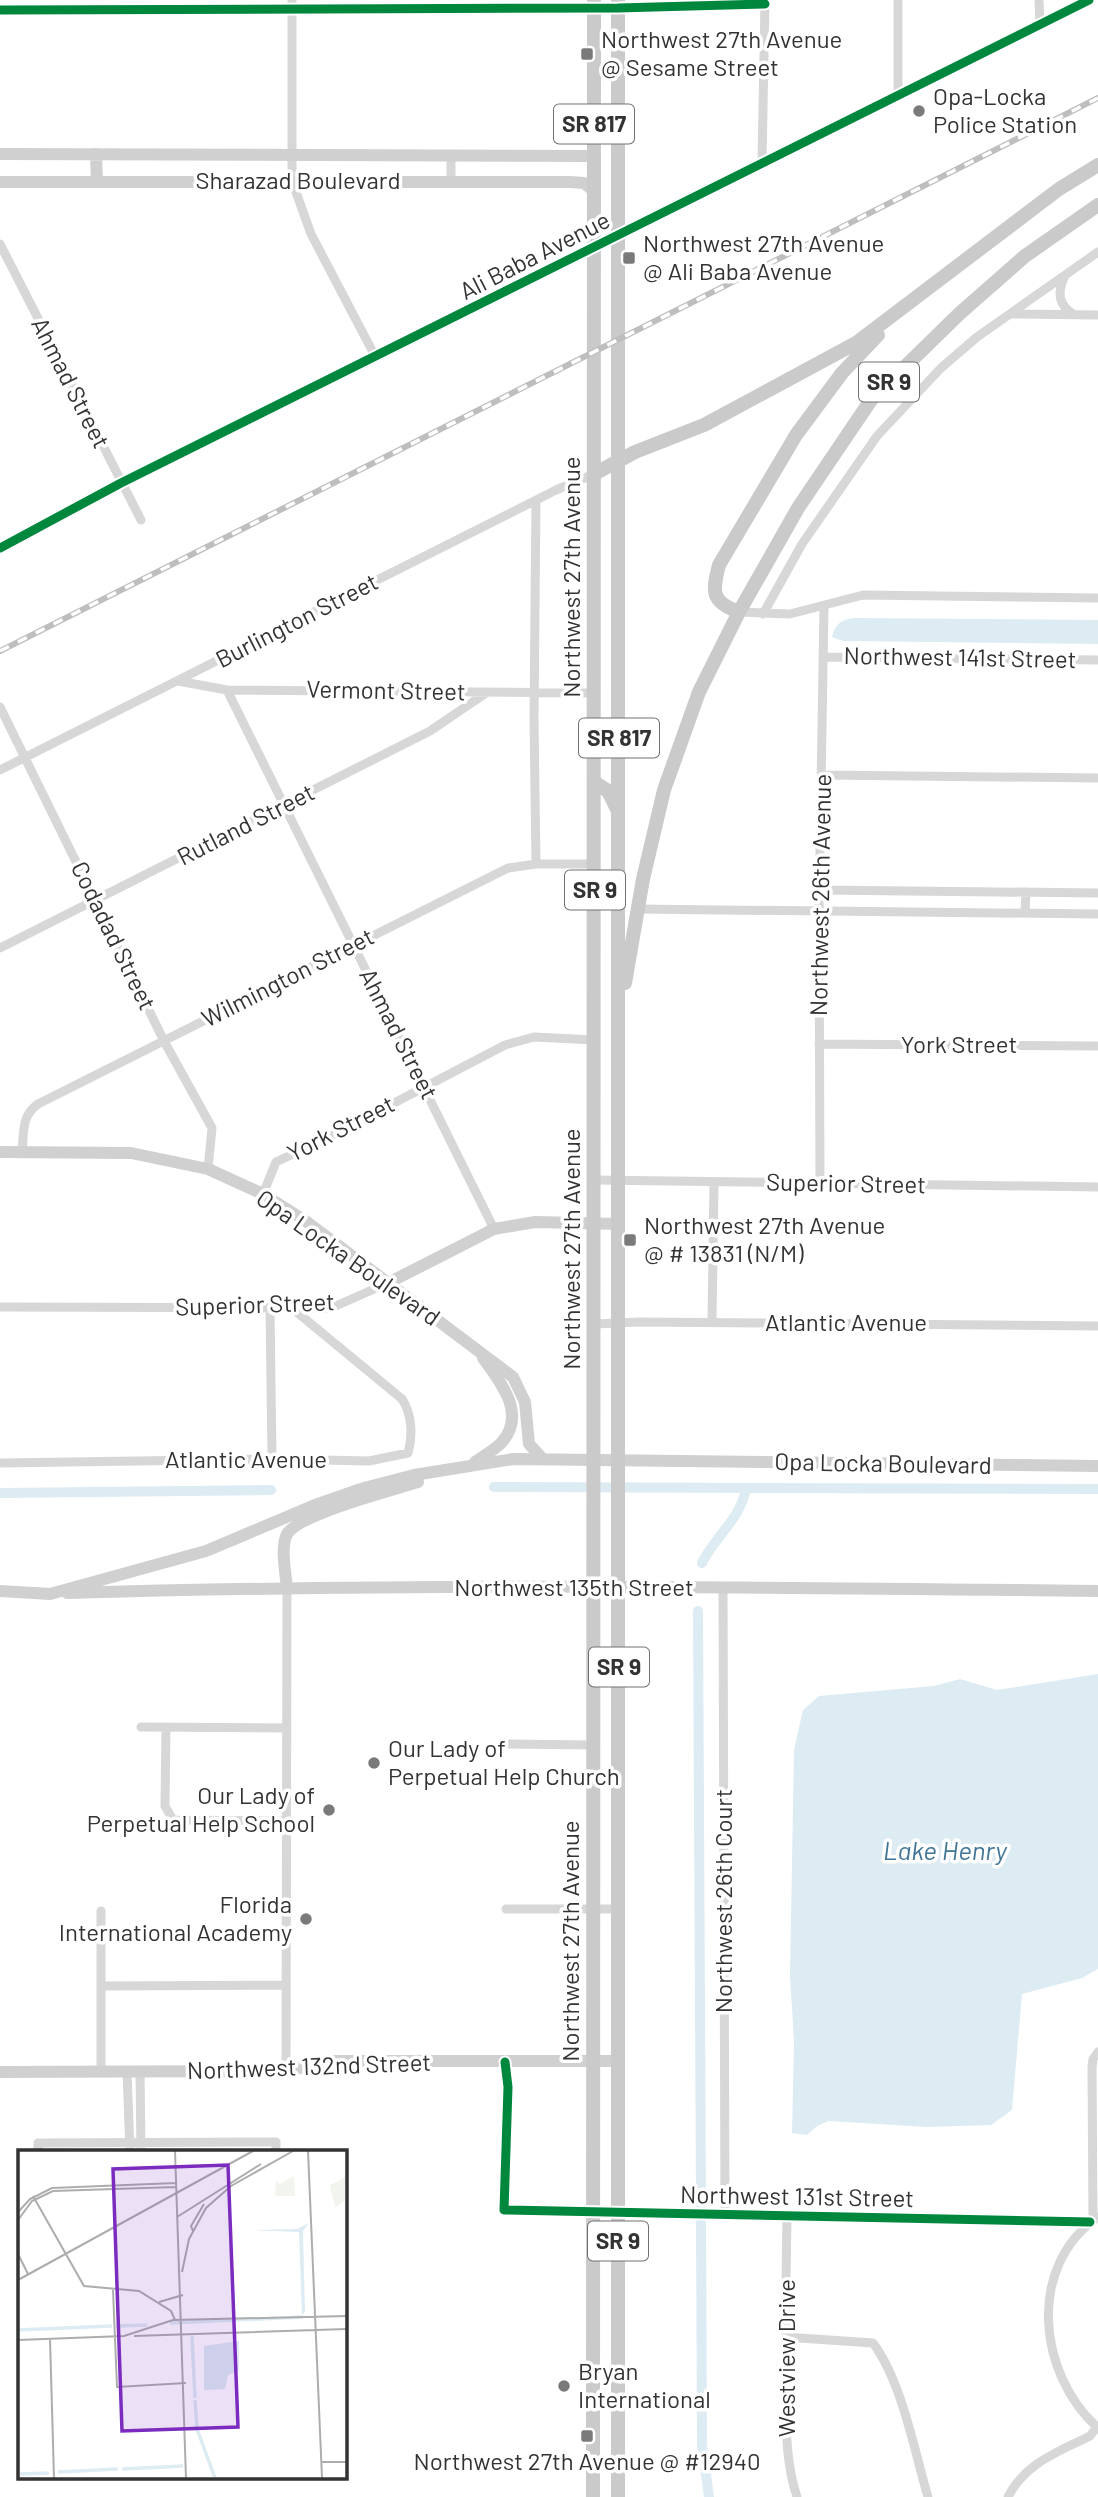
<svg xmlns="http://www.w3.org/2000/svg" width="1098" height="2497" font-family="Barlow,sans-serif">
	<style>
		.water { fill: #ddebf3 }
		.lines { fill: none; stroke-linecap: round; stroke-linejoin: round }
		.canal { stroke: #ddebf3; stroke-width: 10 }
		.street { stroke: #d7d7d7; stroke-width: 9 }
		.secondary { stroke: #d0d0d0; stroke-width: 12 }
		.primary { stroke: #cacaca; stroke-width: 14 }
		.rail-casing { stroke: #bebebe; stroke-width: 6 }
		.rail { stroke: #fff; stroke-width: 3.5; stroke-dasharray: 10; stroke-linecap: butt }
		.cycleway-casing { stroke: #fff; stroke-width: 13 }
		.cycleway { stroke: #00873e; stroke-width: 9 }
		.poi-dot { fill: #7a7a7a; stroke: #fff; stroke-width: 2.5 }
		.labels { text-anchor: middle; stroke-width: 7; stroke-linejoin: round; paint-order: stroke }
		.shield { fill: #fff; stroke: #707070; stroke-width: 2 }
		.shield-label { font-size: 23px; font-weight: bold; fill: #333 }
		.poi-label { font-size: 24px; fill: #333; stroke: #fff; text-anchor: start }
		.street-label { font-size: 24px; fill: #333; stroke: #fff }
		.water-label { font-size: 26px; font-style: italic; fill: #3f7597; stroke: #fff }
		.inset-river { fill: none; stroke: #ddebf3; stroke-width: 3.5 }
		.inset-road { fill: none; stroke: #adadad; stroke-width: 2 }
		.view { fill: #7b2cbf; fill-opacity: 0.15; stroke: #7b2cbf; stroke-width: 3.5 }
		.inset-edge { fill: none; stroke: #333; stroke-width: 3.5 }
	</style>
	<rect width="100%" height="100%" fill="#fff"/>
	<!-- water -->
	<path class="water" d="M853 618 1098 620V644L843 641 832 637C835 625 840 620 853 618Z
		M1098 1674V1969L1082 1978 1022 1994 1012 2110 991 2125 927 2127 829 2121 817 2126 807 2135 792 2133 794 2041 790 1976 794 1750 803 1710 819 1696 934 1686 960 1679 997 1690Z"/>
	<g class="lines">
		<!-- canal -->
		<path class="canal" d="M494 1487 1098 1489
			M0 1493 271 1490
			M702 1563C715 1536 741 1519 746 1488
			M698 1611 701 2205
			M701 2223 702 2445 709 2497"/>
		<!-- street -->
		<path class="street" d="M292 0V181L311 234 376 358
			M1039 0 1040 25
			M0 10 618 8 765 4
			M898 95V0
			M762 162 765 0
			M451 181V154
			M0 244 141 520
			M1064 278C1057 293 1059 305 1073 314
			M1012 314 1098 315
			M739 612 790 614 863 595 1098 598
			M763 614 802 544 877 436 941 368 977 337 1098 252
			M823 657 1098 660
			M178 681 227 690 594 693
			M227 690 494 1229
			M0 707 164 1041 212 1128 208 1169
			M0 770 556 490 594 474
			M822 775 1098 778
			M536 864 534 718 536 500
			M820 890 1098 893
			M637 909 1098 914
			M1025 913 1026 892
			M0 948 430 731 486 693
			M819 1044 1098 1046
			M22 1152C24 1133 21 1116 38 1104L508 868 536 864H595
			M595 1180 1098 1187
			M820 1184 819 910 824 606
			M263 1194 276 1162 331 1136 505 1045 534 1037 594 1040
			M0 1307 331 1308 388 1283
			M270 1307 272 1459
			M712 1322 714 1183
			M595 1324 638 1322 1098 1326
			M0 1463 272 1459 369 1461 408 1453C413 1436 412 1414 402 1399L293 1309
			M723 1587 725 2215
			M141 1727 286 1728
			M166 1727 165 1806 173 1820 286 1821
			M505 1744 594 1745
			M506 1909H618
			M101 1911V2072
			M102 1986 285 1985
			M505 2062 508 2087 504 2210 1090 2222
			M286 2071 287 1589
			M127 2072 130 2152
			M140 2072 141 2152
			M38 2152V2143L276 2142V2152
			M787 2217C786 2273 785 2329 786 2385 786 2423 785 2461 797 2497
			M1098 2217C1026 2267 1038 2374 1098 2428
			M1093 2220 1092 2067 1093 2059 1098 2052
			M785 2337 873 2343C902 2382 914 2450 928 2497
			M1008 2497C1025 2463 1058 2452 1090 2436L1097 2427"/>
		<!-- secondary -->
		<path class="secondary" d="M0 154 594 156
			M96 154 97 182
			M0 182H570L584 183 594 191
			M0 548 121 483 1089 0
			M0 1152 131 1153 208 1169 263 1194 307 1222 513 1377 525 1402 529 1444 542 1458
			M388 1283 494 1229 535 1222 619 1224
			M475 1462C483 1456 495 1450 502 1442 527 1413 500 1382 483 1358
			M287 1589C286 1574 280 1548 287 1534 299 1514 393 1490 418 1482
			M0 1591 50 1594 206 1551 315 1505 364 1488 414 1475 513 1459 1098 1466
			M67 1593C411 1583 755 1587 1098 1591
			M0 2072 286 2071 332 2061H618"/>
		<!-- primary -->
		<path class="primary" d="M594 474 635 452 704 425 856 343 1059 189 1098 165
			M739 612C711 602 712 592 719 565L796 435 842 373 878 335
			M594 782 608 791 618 811
			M625 983 643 879 664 790 699 692 739 612 798 508 871 400 959 314 1025 256 1098 205
			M593 2497 594 0
			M618 2497V0"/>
		<!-- rail casing -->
		<g class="rail-casing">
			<path id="rail" d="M0 651 1098 98"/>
		</g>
		<!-- rail -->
		<use href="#rail" class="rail"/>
		<!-- cycleway casing -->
		<g class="cycleway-casing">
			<path id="cycleway" d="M0 10 618 8 765 4
				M0 548 121 483 1089 0
				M505 2062 508 2087 504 2210 1090 2222"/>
		</g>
		<!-- cycleway -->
		<use href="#cycleway" class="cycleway"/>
	</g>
	<!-- markers -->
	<g class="poi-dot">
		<rect x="580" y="47" width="14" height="14" rx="3.5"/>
		<circle cx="919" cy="111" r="7"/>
		<rect x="622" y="251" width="14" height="14" rx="3.5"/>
		<rect x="623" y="1233" width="14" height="14" rx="3.5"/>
		<circle cx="374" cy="1763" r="7"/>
		<circle cx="329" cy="1810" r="7"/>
		<circle cx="306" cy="1919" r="7"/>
		<circle cx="564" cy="2386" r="7"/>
		<rect x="580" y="2429" width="14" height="14" rx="3.5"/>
	</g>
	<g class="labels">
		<!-- shield labels -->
		<g class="shield">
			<rect x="554" y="104.5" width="80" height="39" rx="5"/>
			<rect x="859" y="362.5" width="60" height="39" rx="5"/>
			<rect x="579" y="718.5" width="80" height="39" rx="5"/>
			<rect x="565" y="870.5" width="60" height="39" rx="5"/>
			<rect x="589" y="1647.5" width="60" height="39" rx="5"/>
			<rect x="588" y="2221.5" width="60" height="39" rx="5"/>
		</g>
		<g class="shield-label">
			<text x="594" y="132">SR 817</text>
			<text x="889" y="390">SR 9</text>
			<text x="619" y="746">SR 817</text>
			<text x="595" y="898">SR 9</text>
			<text x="619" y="1675">SR 9</text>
			<text x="618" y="2249">SR 9</text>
		</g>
		<!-- poi labels -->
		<g class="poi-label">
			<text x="601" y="48">Northwest 27th Avenue<tspan x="601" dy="28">@ Sesame Street</tspan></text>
			<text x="933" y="105">Opa-Locka<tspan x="933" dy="28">Police Station</tspan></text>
			<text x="643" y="252">Northwest 27th Avenue<tspan x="643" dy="28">@ Ali Baba Avenue</tspan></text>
			<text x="644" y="1234">Northwest 27th Avenue<tspan x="644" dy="28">@ # 13831 (N/M)</tspan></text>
			<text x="388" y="1757">Our Lady of<tspan x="388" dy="28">Perpetual Help Church</tspan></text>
			<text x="315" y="1804" text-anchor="end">Our Lady of<tspan x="315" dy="28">Perpetual Help School</tspan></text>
			<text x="292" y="1913" text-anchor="end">Florida<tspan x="292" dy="28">International Academy</tspan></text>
			<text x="578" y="2380">Bryan<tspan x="578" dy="28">International</tspan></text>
			<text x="587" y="2470" text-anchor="middle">Northwest 27th Avenue @ #12940</text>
		</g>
		<!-- street labels -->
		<g class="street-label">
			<text x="298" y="189">Sharazad Boulevard</text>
			<text transform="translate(535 256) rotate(-27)" y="8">Ali Baba Avenue</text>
			<text transform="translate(70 383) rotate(63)" y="8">Ahmad Street</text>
			<text transform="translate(572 577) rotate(-90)" y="8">Northwest 27th Avenue</text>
			<text transform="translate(297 621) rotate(-27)" y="8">Burlington Street</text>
			<text transform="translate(960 658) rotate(1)" y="8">Northwest 141st Street</text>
			<text transform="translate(386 691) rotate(1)" y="8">Vermont Street</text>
			<text transform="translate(246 825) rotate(-27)" y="8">Rutland Street</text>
			<text transform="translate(821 895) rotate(-89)" y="8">Northwest 26th Avenue</text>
			<text transform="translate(113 936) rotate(64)" y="8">Codadad Street</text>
			<text transform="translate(288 978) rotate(-27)" y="8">Wilmington Street</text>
			<text transform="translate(398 1034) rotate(63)" y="8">Ahmad Street</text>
			<text x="959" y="1053">York Street</text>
			<text transform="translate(341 1129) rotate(-27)" y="8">York Street</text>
			<text transform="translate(846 1184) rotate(1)" y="8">Superior Street</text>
			<text transform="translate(572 1249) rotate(-90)" y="8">Northwest 27th Avenue</text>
			<text transform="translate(348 1258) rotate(35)" y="8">Opa Locka Boulevard</text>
			<text transform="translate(255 1305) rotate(-2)" y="8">Superior Street</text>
			<text x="846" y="1331">Atlantic Avenue</text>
			<text x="246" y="1468">Atlantic Avenue</text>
			<text transform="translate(883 1464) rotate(1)" y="8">Opa Locka Boulevard</text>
			<text x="574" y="1596">Northwest 135th Street</text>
			<text transform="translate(724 1901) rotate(-90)" y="8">Northwest 26th Court</text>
			<text transform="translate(571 1941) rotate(-90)" y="8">Northwest 27th Avenue</text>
			<text transform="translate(309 2067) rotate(-2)" y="8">Northwest 132nd Street</text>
			<text transform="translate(797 2197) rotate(1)" y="8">Northwest 131st Street</text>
			<text transform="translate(787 2358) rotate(-90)" y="8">Westview Drive</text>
		</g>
		<!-- water labels -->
		<g class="water-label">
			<text x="945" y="1860">Lake Henry</text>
		</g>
	</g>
	<!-- overview -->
	<g transform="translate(18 2150)">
		<rect width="329" height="329" fill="#fff"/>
		<path d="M276 26 277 46H257L258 31 262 34ZM329 26V49L317 57 312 35Z" fill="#f1f5ed"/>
		<path d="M291 73 285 81 287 162 284 165 281 82 233 80 279 79ZM221 191V220L210 225 207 239 186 240V196Z" fill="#ddebf3"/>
		<path class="inset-river" d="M152 173 285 167M98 176 129 175M0 180 94 176M174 186 177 248M177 250 179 279 197 328M104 319 165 316M40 322 100 319M0 324 31 323"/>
		<path class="inset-road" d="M157 1 168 328M290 1 304 328M15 46 66 136 121 141 153 161 157 170M0 62 12 49 34 38 158 33M159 67 243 14M0 70 14 51 35 41 158 37M175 81 173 76 186 54M0 104 10 124M164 122 171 89 188 58 213 36 275 1M0 130 235 1M95 140 99 237 168 233M141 152 165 145M116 186 329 179M32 189 36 328M0 190 106 186 155 170 329 166M303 312H329"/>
		<path class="view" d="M210 15 220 277 104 281 95 19Z"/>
		<rect width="329" height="329" class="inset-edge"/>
	</g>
</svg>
